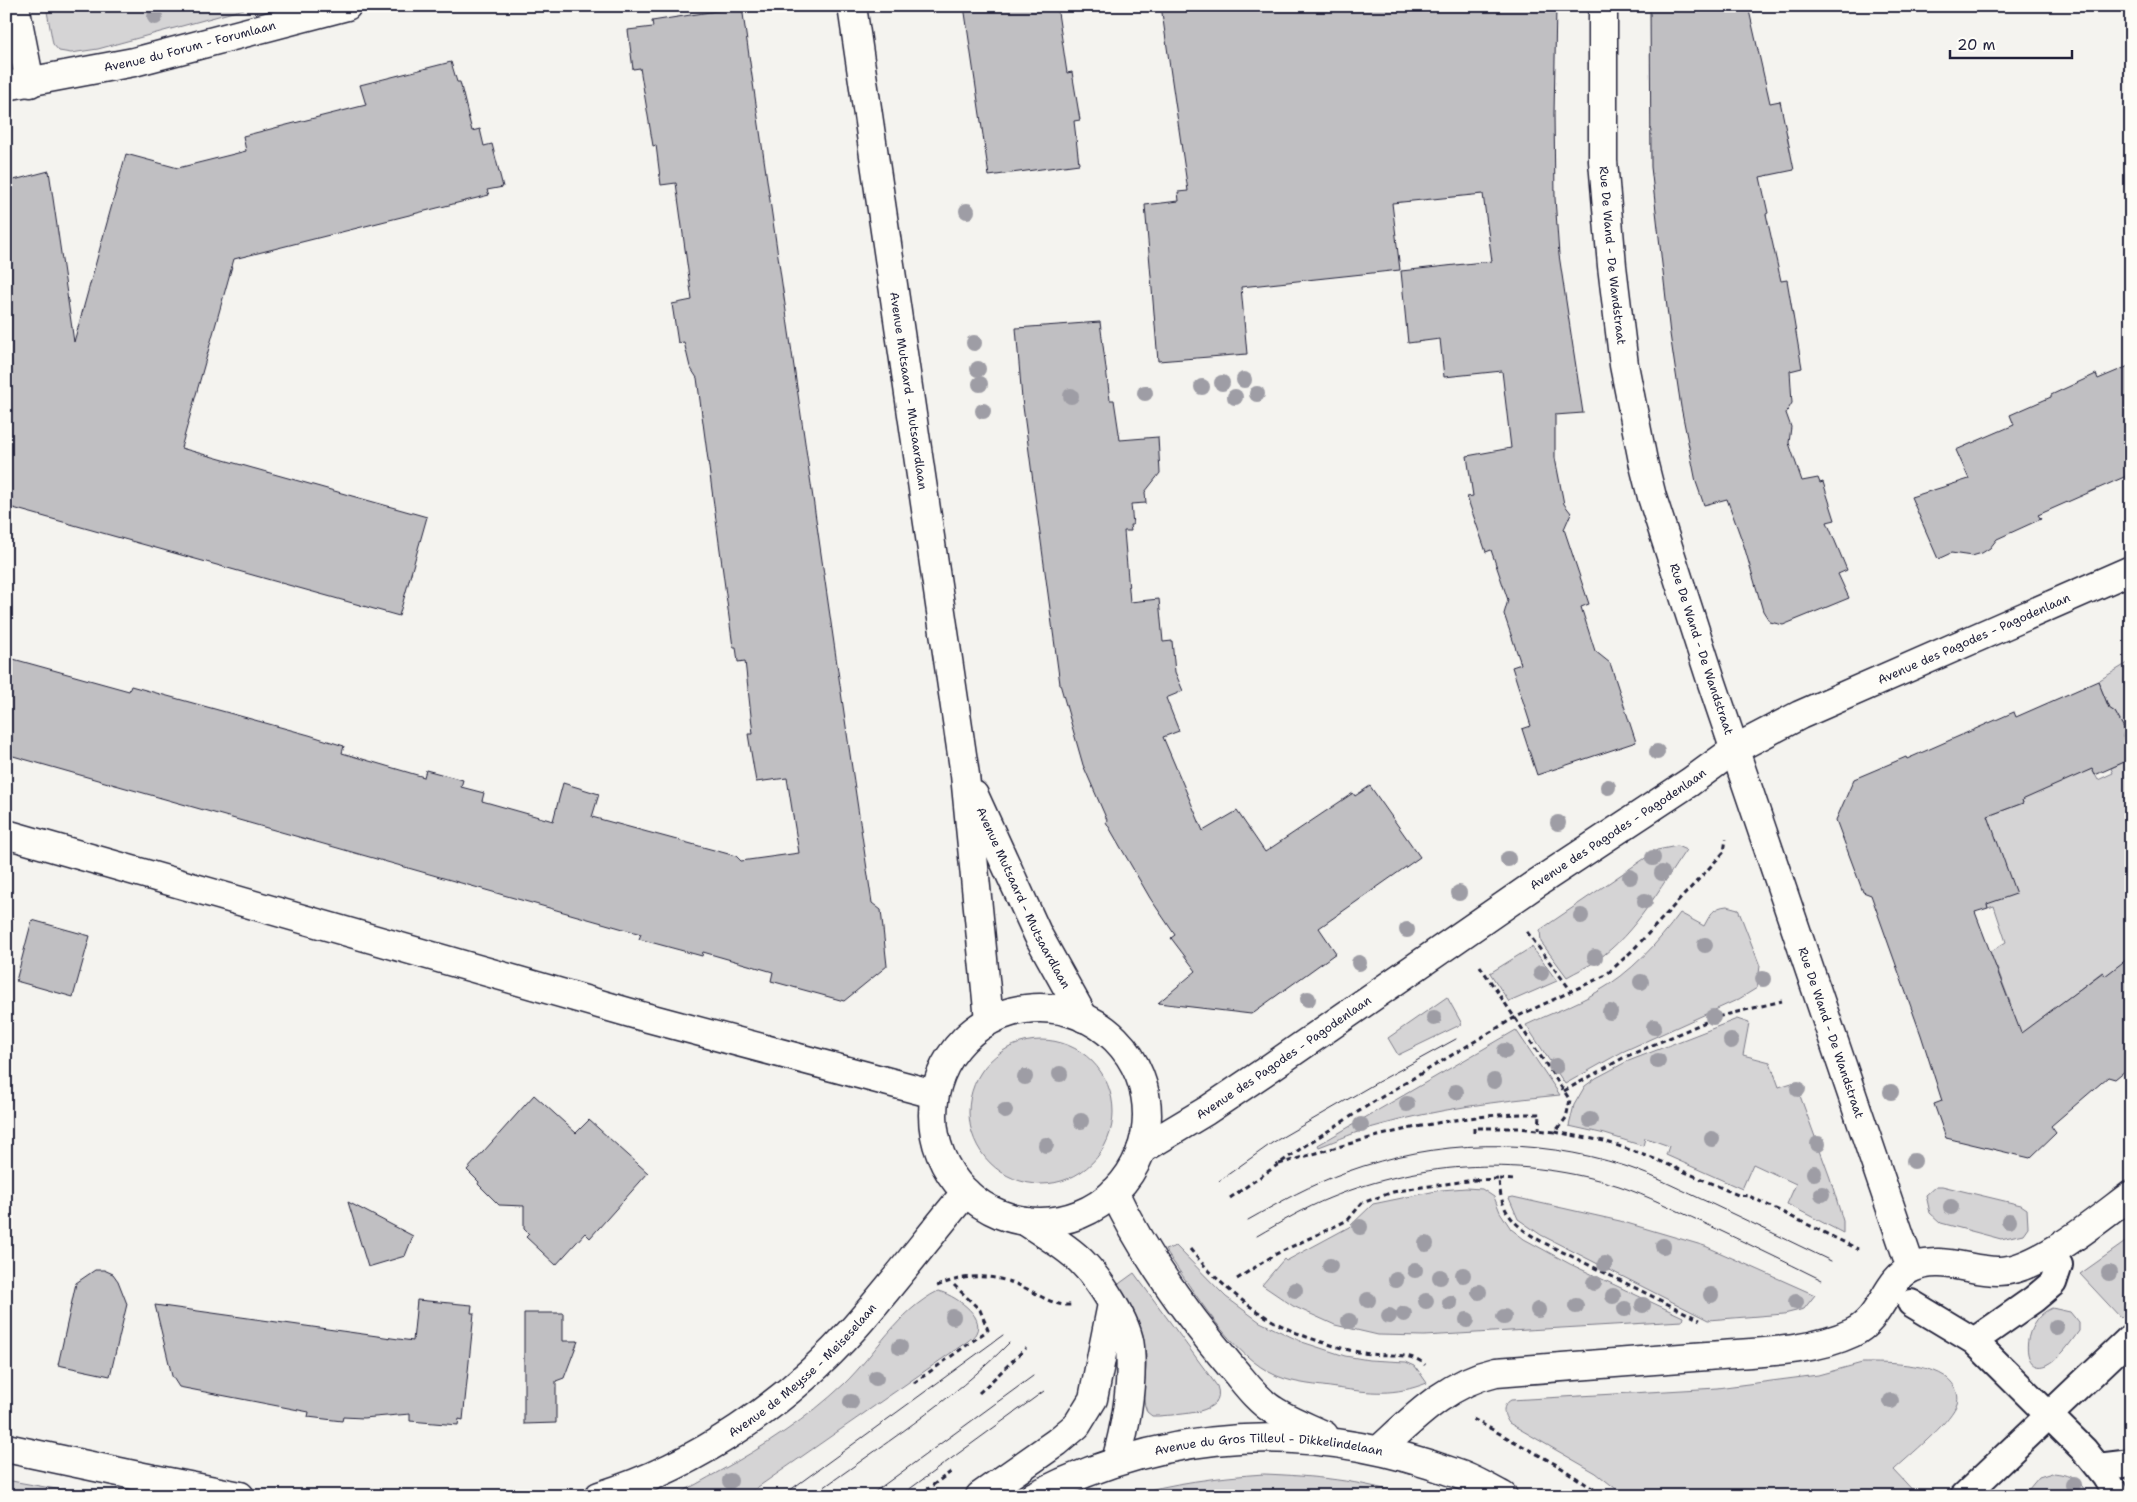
<svg xmlns="http://www.w3.org/2000/svg" width="2137" height="1502" font-family="'Shantell Sans',sans-serif">
	<style>
		.green { fill: #d5d4d5; stroke: #7c7b88 }
		.building { fill: #c0bfc2; stroke: #22223b }
		.lines { fill: none; stroke-linecap: round; stroke-linejoin: round }
		.pedestrian-casing { stroke: #22223b; stroke-width: 30 }
		.minor-casing { stroke: #22223b; stroke-width: 31 }
		.tertiary-casing { stroke: #22223b; stroke-width: 31 }
		.secondary-casing { stroke: #22223b; stroke-width: 31 }
		.trunk-casing { stroke: #22223b; stroke-width: 31 }
		.path { stroke: #22223b; stroke-width: 3; stroke-dasharray: 5 4; stroke-linecap: butt }
		.pedestrian { stroke: #fdfcf7; stroke-width: 26 }
		.minor { stroke: #fdfcf7; stroke-width: 28 }
		.tertiary { stroke: #fdfcf7; stroke-width: 28 }
		.secondary { stroke: #fdfcf7; stroke-width: 28 }
		.trunk { stroke: #fdfcf7; stroke-width: 28 }
		.tram { stroke: #22223b; stroke-width: 1 }
		.tree { fill: #9e9da5 }
		.labels { text-anchor: middle; stroke-width: 4.5; stroke-linejoin: round; paint-order: stroke }
		.street-label { font-size: 12px; fill: #22223b; stroke: #fdfcf7 }
	</style>
	<rect width="100%" height="100%" fill="#f4f3ef"/>
	<filter id="ink" filterUnits="userSpaceOnUse"><feTurbulence type="fractalNoise" baseFrequency=".02" numOctaves="2"/><feDisplacementMap in="SourceGraphic" scale="10" xChannelSelector="R" yChannelSelector="G"/><feConvolveMatrix kernelMatrix="1 2 1 2 8 2 1 2 1" color-interpolation-filters="sRGB"/></filter>
	<g filter="url(#ink)">
		<!-- green -->
		<path class="green" d="M46 6H255L98 49 71 53 59 51 53 44Z
			M2131 661V756L2123 737 2124 728 2115 712 2109 708 2098 681Z
			M2131 759V956L2124 961 2126 964 2107 978 2102 972 2044 1017 2017 1043 1977 1016 2011 1005 1997 968 1988 953 2006 942 1994 906 1988 908 1976 872 1988 816 2023 803 2019 794 2092 769 2098 780 2113 773 2111 768Z
			M1677 846 1686 850C1660 887 1636 933 1597 960 1588 967 1577 971 1567 977L1541 942 1540 930 1657 850Z
			M1727 906 1738 909 1760 966 1757 988 1739 999 1622 1052 1565 1084 1526 1025C1549 1014 1575 1005 1597 992 1631 973 1657 944 1680 913L1704 926C1710 915 1713 907 1727 906Z
			M1532 947 1557 981 1509 1002 1490 973Z
			M1447 997 1462 1024 1398 1055 1388 1038Z
			M1737 1019 1749 1023 1743 1055 1770 1062 1779 1087 1795 1082 1830 1178 1843 1221V1233L1787 1204 1796 1184 1753 1164 1742 1189 1666 1155 1669 1146 1649 1139 1645 1138 1643 1146 1605 1134 1569 1126 1574 1105 1585 1086 1596 1078 1626 1062Z
			M1516 1030 1560 1095C1498 1101 1437 1109 1377 1126 1357 1131 1338 1140 1319 1147L1318 1145Z
			M969 1112a72 72 0 1 1 144 0a72 72 0 1 1-144 0Z
			M1936 1186H1942L2021 1205 2027 1209 2028 1227 2023 1234 2001 1239 1941 1223 1930 1213 1926 1195Z
			M1466 1188 1482 1189 1494 1197 1500 1212 1511 1229 1524 1239 1570 1264 1683 1317 1682 1321 1424 1336 1378 1335 1335 1325 1293 1306 1262 1285 1284 1259 1286 1261 1349 1227 1373 1204 1441 1190Z
			M1513 1197 1620 1221 1705 1246 1815 1295 1804 1309 1784 1314 1708 1320 1541 1235 1518 1219 1509 1198Z
			M2131 1238V1308L2121 1318 2080 1274Z
			M1176 1246 1226 1297 1260 1322 1302 1342 1345 1356 1369 1360 1406 1362 1415 1366 1427 1383C1394 1396 1371 1393 1337 1388 1318 1385 1296 1384 1277 1376 1231 1356 1194 1291 1165 1250Z
			M1134 1273 1217 1386C1228 1415 1178 1414 1159 1416H1152L1147 1412C1139 1393 1148 1374 1146 1354 1142 1329 1128 1307 1116 1286Z
			M938 1291C952 1294 986 1315 976 1333 975 1336 970 1339 968 1341L745 1496H673C689 1489 705 1479 720 1471 765 1446 807 1419 844 1384 876 1353 898 1311 938 1291Z
			M2052 1308 2070 1312 2079 1323V1331C2071 1342 2060 1359 2047 1365 2020 1376 2020 1321 2052 1308Z
			M1862 1363C1886 1363 1944 1362 1955 1388 1958 1393 1959 1401 1956 1406 1948 1424 1910 1455 1894 1470L1918 1496H1625L1596 1473 1509 1423C1503 1414 1501 1406 1511 1400L1717 1388 1818 1375Z
			M2052 1473C2069 1474 2081 1480 2088 1496H2023L2039 1477Z
			M1264 1474C1312 1476 1361 1480 1407 1496H1126C1172 1483 1217 1477 1264 1474Z
			M6 1480 95 1496H6Z"/>
		<!-- building -->
		<path class="building" d="M964 6H1057L1067 73 1072 72 1080 120 1074 121 1079 164 989 176Z
			M1161 6H1556L1554 114 1555 198 1559 255 1583 413 1555 415V458L1564 504 1571 513 1564 529 1589 604 1581 607 1595 651 1610 663 1636 742 1537 775 1522 729 1531 726 1512 667 1521 664 1504 614 1508 600 1491 550 1486 552 1467 497 1473 496 1467 456 1511 448 1502 371 1444 377 1440 339 1408 343 1401 271 1492 261 1483 194 1392 203 1400 270 1241 287 1247 354 1158 361 1145 205 1179 201 1178 192 1188 191Z
			M1650 6H1748L1770 103 1780 101 1794 170 1760 177 1768 213 1766 214 1781 281 1787 280 1802 368 1790 371 1792 403 1786 413 1791 427 1789 443 1802 481 1818 478 1820 483 1823 482 1835 520 1827 522 1847 570 1838 574 1849 598 1783 625 1770 622 1763 611 1744 546 1727 499 1704 505 1696 482 1681 407 1670 334 1651 167Z
			M742 7 852 768 872 903 881 910 887 966 844 1001 771 981 773 972 703 952 702 956 639 939 641 934 6 754V657L129 691 131 686 309 735 344 746 342 753 424 777 426 770 463 780 461 787 484 793 482 801 553 821 563 783 599 794 592 817 736 856 741 861 799 853 787 778 756 782 748 734H753L745 661 738 662 736 647H733L697 378 690 367 684 342 678 343 672 304 692 300 676 183 661 185 656 145 653 146 640 68 633 69 628 30 653 27 652 21Z
			M451 62 457 82H460L472 131 480 129 484 146 492 144 503 187 487 190 489 195 234 259 181 448 427 517 399 616 6 506V182L49 171 74 342 126 154 178 168 246 151 243 136 366 105 360 85Z
			M1100 322 1110 400H1114L1120 440 1158 437 1160 473 1145 492 1146 503 1131 504 1133 525H1130L1131 531H1124L1130 602 1159 599 1163 642 1172 641 1175 672 1183 691 1166 698 1179 731 1163 737 1203 831 1237 811 1265 852 1353 793 1355 796 1370 786 1420 857 1319 928 1336 953 1251 1014 1158 1003 1196 971 1171 938 1175 935 1150 898 1106 822 1107 820 1083 765 1060 684 1022 399 1016 328Z
			M2131 365V474L2038 515 2041 519 1997 539 1990 548 1982 553 1972 556 1951 553 1938 559 1911 497 1969 479 1956 450 2014 425 2010 415 2051 397V395L2096 374 2098 379Z
			M2098 681 2109 708 2115 712 2124 728 2123 737 2131 759 2095 775 2092 769 2022 800 2023 803 1988 816 2016 894 1987 904 1988 908 1975 912 2021 1033 2103 972 2105 976 2131 956V1066L2115 1079 2108 1077 2051 1126 2056 1133 2030 1158 1946 1138 1934 1104 1942 1101 1921 1035 1871 895 1863 892 1836 820 1854 779 1906 757 1907 759 2014 712 2016 717Z
			M32 920 90 936 73 997 16 981Z
			M534 1095 576 1133 589 1120 648 1173 590 1238 585 1233 556 1265 526 1237 529 1234 524 1229V1206L499 1205 478 1184 479 1182 467 1170Z
			M348 1202 413 1236 405 1256 368 1267Z
			M95 1270H104L113 1274 118 1281 127 1304 110 1376 58 1365 76 1283Z
			M417 1300 472 1305 471 1313H474L463 1420 459 1419 458 1425 410 1421V1414L363 1418 343 1417 342 1421 308 1417 309 1412 179 1387 172 1376 155 1305 413 1341Z
			M524 1313H563V1341H578L564 1378 556 1381V1423L524 1424Z"/>
		<g class="lines">
			<!-- pedestrian casing -->
			<g class="pedestrian-casing">
				<path id="pedestrian" d="M1911 1303 1974 1341 2084 1450 2105 1476 2117 1496
					M1974 1341 2034 1299 2053 1283 2059 1265
					M2098 1467 2131 1463
					M1964 1496 2131 1337"/>
			</g>
			<!-- minor casing -->
			<g class="minor-casing">
				<g id="minor">
					<path d="M15 6 30 83"/>
					<path id="s1" d="M1603 6V161L1612 266 1624 365 1643 461 1652 497 1712 683 1911 1268"/>
					<path id="s2" d="M6 86 134 62 347 6"/>
					<path d="M6 834 641 1016 934 1094"/>
					<path d="M6 1448 143 1477 240 1496"/>
					<path d="M1379 1450C1414 1418 1447 1383 1496 1372 1566 1367 1637 1361 1707 1356 1753 1352 1810 1353 1852 1333 1883 1319 1885 1280 1912 1268 1940 1255 1969 1271 1998 1271 2036 1272 2100 1218 2131 1195"/>
					<path id="s3" d="M599 1496C698 1465 787 1403 855 1327 894 1283 929 1236 966 1192"/>
				</g>
			</g>
			<!-- tertiary casing -->
			<g class="tertiary-casing">
				<g id="tertiary">
					<path id="s4" d="M852 6 965 775 989 1020"/>
					<path id="s5" d="M974 795 1038 935 1084 1018"/>
					<circle cx="1040" cy="1115" r="107"/>
					<path id="s6" d="M1141 1150 1206 1111 1264 1072 1537 883 1690 782 1735 749 1800 715 2131 570"/>
				</g>
			</g>
			<!-- secondary casing -->
			<g class="secondary-casing">
				<g id="secondary">
					<path d="M1114 1192C1144 1256 1188 1316 1233 1369 1245 1383 1257 1400 1273 1410 1288 1420 1307 1427 1324 1435"/>
					<path d="M1025 1221C1044 1234 1065 1245 1081 1261 1099 1279 1128 1322 1130 1347 1133 1385 1126 1425 1116 1461"/>
					<path id="s7" d="M1034 1496C1172 1426 1311 1421 1455 1473 1472 1478 1487 1488 1503 1496"/>
				</g>
			</g>
			<!-- trunk casing -->
			<g class="trunk-casing">
				<path id="trunk" d="M980 1496 1057 1442 1077 1425 1093 1399 1112 1304"/>
			</g>
			<!-- path -->
			<path class="path" d="M1527 932 1572 992
				M1564 1091 1623 1058 1717 1017 1782 1001
				M1555 1132 1604 1141 1630 1150 1660 1161 1738 1195 1749 1196 1858 1249
				M1474 1133V1128H1519L1555 1132 1566 1118 1570 1100 1480 966
				M1279 1164C1365 1139 1450 1112 1540 1114L1539 1130
				M1499 1179 1515 1180
				M1475 1180 1499 1179C1500 1192 1501 1204 1509 1215 1523 1235 1551 1246 1573 1257 1615 1278 1658 1299 1700 1320
				M1230 1198 1306 1145 1375 1101 1514 1018 1606 975 1632 951 1724 852 1726 839
				M1190 1249C1226 1293 1270 1327 1325 1343 1340 1348 1355 1352 1370 1354 1386 1356 1413 1352 1425 1365
				M1237 1279 1274 1255 1348 1220 1362 1203 1393 1192 1415 1188 1475 1180V1175
				M937 1286C971 1272 999 1274 1031 1291 1044 1298 1056 1306 1071 1305
				M914 1383 988 1330 980 1310 954 1285
				M979 1393 1026 1348
				M1473 1419 1557 1465 1604 1496
				M918 1496 952 1471"/>
			<!-- pedestrian -->
			<use href="#pedestrian" class="pedestrian"/>
			<!-- minor -->
			<use href="#minor" class="minor"/>
			<!-- tertiary -->
			<use href="#tertiary" class="tertiary"/>
			<!-- secondary -->
			<use href="#secondary" class="secondary"/>
			<!-- trunk -->
			<use href="#trunk" class="trunk"/>
			<!-- tram -->
			<path class="tram" d="M1219 1181 1272 1143 1376 1083 1456 1039
				M1248 1220C1280 1202 1312 1184 1346 1172 1437 1139 1533 1137 1625 1166 1655 1176 1683 1191 1712 1204 1752 1223 1792 1242 1831 1261
				M1257 1236C1281 1222 1305 1208 1330 1198 1423 1160 1524 1156 1619 1186 1648 1196 1675 1210 1702 1222 1742 1241 1782 1260 1822 1280
				M782 1496 1003 1335
				M812 1496C879 1447 951 1402 1009 1343
				M869 1496 1033 1376
				M900 1496 1044 1391"/>
		</g>
		<!-- trees -->
		<g class="tree">
			<circle cx="155" cy="17" r="8"/>
			<circle cx="967" cy="211" r="8"/>
			<circle cx="974" cy="343" r="8"/>
			<circle cx="978" cy="369" r="8"/>
			<circle cx="1244" cy="380" r="8"/>
			<circle cx="1222" cy="383" r="8"/>
			<circle cx="980" cy="384" r="8"/>
			<circle cx="1202" cy="387" r="8"/>
			<circle cx="1145" cy="393" r="8"/>
			<circle cx="1257" cy="394" r="8"/>
			<circle cx="1071" cy="396" r="8"/>
			<circle cx="1235" cy="397" r="8"/>
			<circle cx="983" cy="411" r="8"/>
			<circle cx="1657" cy="752" r="8"/>
			<circle cx="1608" cy="787" r="8"/>
			<circle cx="1558" cy="823" r="8"/>
			<circle cx="1653" cy="858" r="8"/>
			<circle cx="1508" cy="859" r="8"/>
			<circle cx="1662" cy="873" r="8"/>
			<circle cx="1630" cy="877" r="8"/>
			<circle cx="1459" cy="893" r="8"/>
			<circle cx="1645" cy="901" r="8"/>
			<circle cx="1581" cy="916" r="8"/>
			<circle cx="1407" cy="930" r="8"/>
			<circle cx="1705" cy="945" r="8"/>
			<circle cx="1595" cy="957" r="8"/>
			<circle cx="1359" cy="963" r="8"/>
			<circle cx="1541" cy="973" r="8"/>
			<circle cx="1763" cy="979" r="8"/>
			<circle cx="1641" cy="982" r="8"/>
			<circle cx="1308" cy="999" r="8"/>
			<circle cx="1610" cy="1012" r="8"/>
			<circle cx="1713" cy="1017" r="8"/>
			<circle cx="1434" cy="1018" r="8"/>
			<circle cx="1654" cy="1027" r="8"/>
			<circle cx="1731" cy="1041" r="8"/>
			<circle cx="1505" cy="1051" r="8"/>
			<circle cx="1658" cy="1061" r="8"/>
			<circle cx="1556" cy="1066" r="8"/>
			<circle cx="1060" cy="1074" r="8"/>
			<circle cx="1025" cy="1077" r="8"/>
			<circle cx="1494" cy="1081" r="8"/>
			<circle cx="1798" cy="1089" r="8"/>
			<circle cx="1456" cy="1092" r="8"/>
			<circle cx="1891" cy="1092" r="8"/>
			<circle cx="1407" cy="1104" r="8"/>
			<circle cx="1005" cy="1111" r="8"/>
			<circle cx="1590" cy="1120" r="8"/>
			<circle cx="1081" cy="1121" r="8"/>
			<circle cx="1361" cy="1125" r="8"/>
			<circle cx="1712" cy="1139" r="8"/>
			<circle cx="1818" cy="1144" r="8"/>
			<circle cx="1046" cy="1145" r="8"/>
			<circle cx="1914" cy="1161" r="8"/>
			<circle cx="1814" cy="1173" r="8"/>
			<circle cx="1822" cy="1194" r="8"/>
			<circle cx="1951" cy="1207" r="8"/>
			<circle cx="2009" cy="1221" r="8"/>
			<circle cx="1360" cy="1227" r="8"/>
			<circle cx="1426" cy="1244" r="8"/>
			<circle cx="1663" cy="1246" r="8"/>
			<circle cx="1605" cy="1264" r="8"/>
			<circle cx="1330" cy="1266" r="8"/>
			<circle cx="1415" cy="1270" r="8"/>
			<circle cx="2109" cy="1273" r="8"/>
			<circle cx="1463" cy="1275" r="8"/>
			<circle cx="1440" cy="1277" r="8"/>
			<circle cx="1396" cy="1280" r="8"/>
			<circle cx="1594" cy="1283" r="8"/>
			<circle cx="1295" cy="1290" r="8"/>
			<circle cx="1479" cy="1292" r="8"/>
			<circle cx="1711" cy="1295" r="8"/>
			<circle cx="1613" cy="1296" r="8"/>
			<circle cx="1368" cy="1300" r="8"/>
			<circle cx="1426" cy="1301" r="8"/>
			<circle cx="1796" cy="1302" r="8"/>
			<circle cx="1450" cy="1303" r="8"/>
			<circle cx="1643" cy="1305" r="8"/>
			<circle cx="1576" cy="1306" r="8"/>
			<circle cx="1625" cy="1309" r="8"/>
			<circle cx="1538" cy="1310" r="8"/>
			<circle cx="1404" cy="1314" r="8"/>
			<circle cx="1389" cy="1316" r="8"/>
			<circle cx="953" cy="1317" r="8"/>
			<circle cx="1504" cy="1317" r="8"/>
			<circle cx="1467" cy="1320" r="8"/>
			<circle cx="1349" cy="1321" r="8"/>
			<circle cx="2056" cy="1327" r="8"/>
			<circle cx="900" cy="1347" r="8"/>
			<circle cx="876" cy="1378" r="8"/>
			<circle cx="1891" cy="1401" r="8"/>
			<circle cx="851" cy="1402" r="8"/>
			<circle cx="730" cy="1481" r="8"/>
			<circle cx="2073" cy="1485" r="8"/>
		</g>
	</g>
	<g class="labels">
		<!-- street labels -->
		<g class="street-label">
			<text dy="4" stroke="none"><textPath href="#s2" startOffset="188">Avenue du Forum - Forumlaan</textPath></text>
			<text dy="4" stroke="none"><textPath href="#s1" startOffset="250">Rue De Wand - De Wandstraat</textPath></text>
			<text dy="4" stroke="none"><textPath href="#s4" startOffset="389">Avenue Mutsaard - Mutsaardlaan</textPath></text>
			<text dy="4" stroke="none"><textPath href="#s6" startOffset="980">Avenue des Pagodes - Pagodenlaan</textPath></text>
			<text dy="4" stroke="none"><textPath href="#s1" startOffset="655">Rue De Wand - De Wandstraat</textPath></text>
			<text dy="4" stroke="none"><textPath href="#s6" startOffset="575">Avenue des Pagodes - Pagodenlaan</textPath></text>
			<text dy="4" stroke="none"><textPath href="#s5" startOffset="114">Avenue Mutsaard - Mutsaardlaan</textPath></text>
			<text dy="4" stroke="none"><textPath href="#s1" startOffset="1060">Rue De Wand - De Wandstraat</textPath></text>
			<text dy="4" stroke="none"><textPath href="#s6" startOffset="170">Avenue des Pagodes - Pagodenlaan</textPath></text>
			<text dy="4" stroke="none"><textPath href="#s3" startOffset="242">Avenue de Meysse - Meiseselaan</textPath></text>
			<text dy="4" stroke="none"><textPath href="#s7" startOffset="244">Avenue du Gros Tilleul - Dikkelindelaan</textPath></text>
		</g>
	</g>
	<!-- margin -->
	<rect width="2137" height="1502" fill="none" stroke="#fdfcf7" stroke-width="25"/>
	<rect x="12" y="12" width="2112" height="1477" fill="none" stroke="#22223b" stroke-width="2" filter="url(#ink)"/>
	<!-- scale -->
	<path d="M1950 50v8h122v-8" fill="none" stroke="#22223b" stroke-width="2.5"/>
	<text x="1957" y="50" font-size="15" fill="#22223b" stroke="#fdfcf7" stroke-width="4" paint-order="stroke">20 m</text>
</svg>
